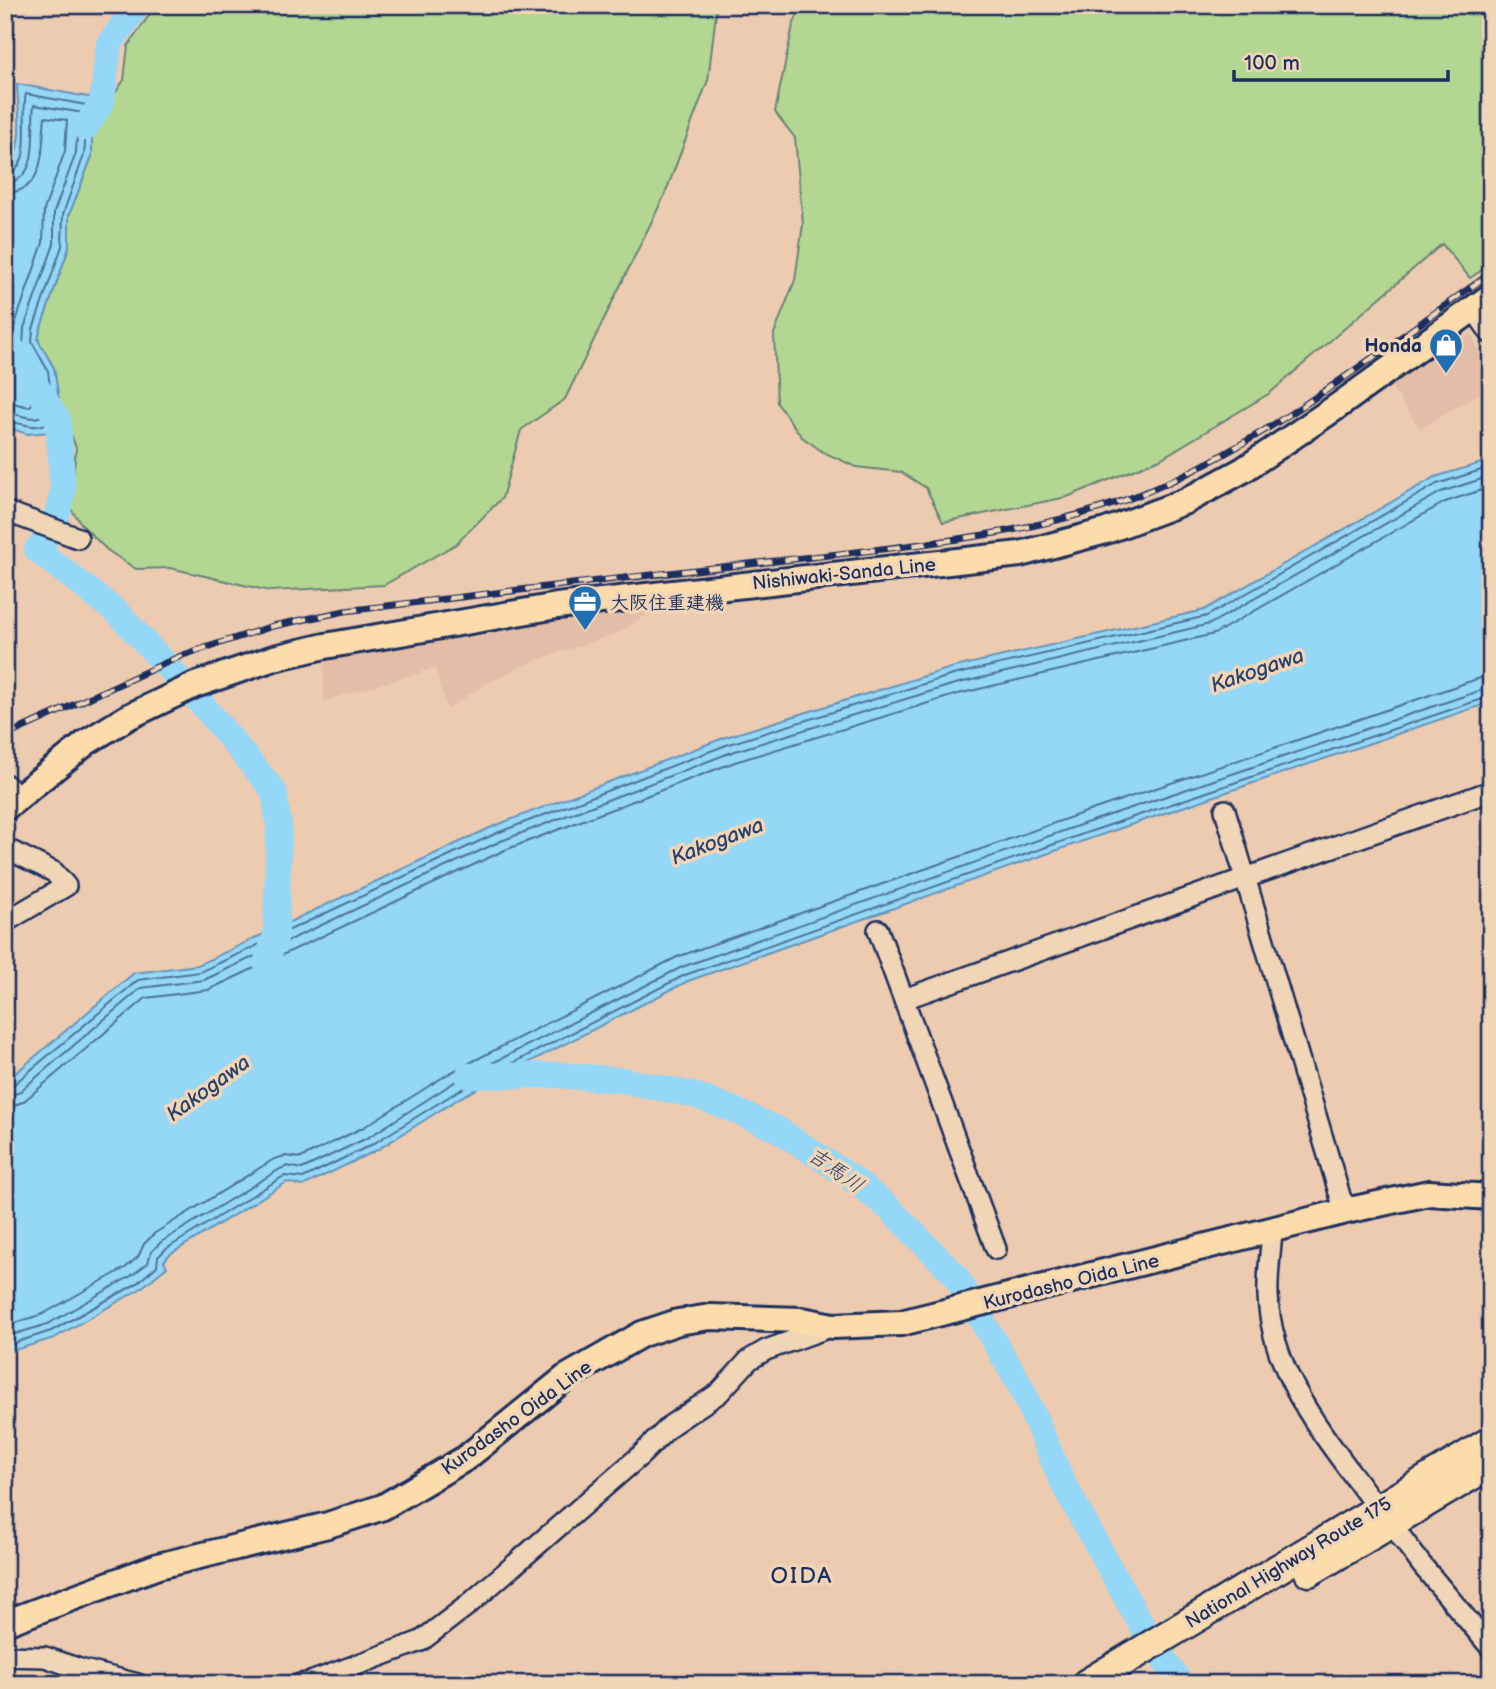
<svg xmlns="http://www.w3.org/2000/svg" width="1496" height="1689" font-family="'Balsamiq Sans','Klee One',sans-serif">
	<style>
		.built { fill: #e4bda8 }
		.green { fill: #b3d792; stroke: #678378; stroke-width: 2 }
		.water { fill: #95d7f7; stroke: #6494ba; stroke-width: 2 }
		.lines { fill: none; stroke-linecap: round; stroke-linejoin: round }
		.shore { stroke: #4c729b; stroke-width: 2 }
		.river { stroke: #95d7f7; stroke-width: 26 }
		.minor-casing { stroke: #1b2f5e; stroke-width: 24 }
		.major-casing { stroke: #1b2f5e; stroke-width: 30 }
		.highway-casing { stroke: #1b2f5e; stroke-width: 33 }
		.minor { stroke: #f0d5b7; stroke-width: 19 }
		.major { stroke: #fddcac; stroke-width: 24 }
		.highway { stroke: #fddcac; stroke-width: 28 }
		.rail-casing { stroke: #1b2f5e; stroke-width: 7 }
		.rail { stroke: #f0d5b7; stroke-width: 4.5; stroke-dasharray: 13; stroke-linecap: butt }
		.labels { text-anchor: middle; stroke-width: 7; stroke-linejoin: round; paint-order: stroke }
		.poi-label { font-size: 19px; font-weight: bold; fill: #1b2f5e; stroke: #f0d5b7; text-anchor: end }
		.street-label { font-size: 19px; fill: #1b2f5e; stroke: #f0d5b7 }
		.water-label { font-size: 21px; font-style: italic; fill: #27406d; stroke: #f0d5b7 }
		.quarter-label { font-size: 23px; letter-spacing: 2px; fill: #1b2f5e; stroke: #f0d5b7 }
	</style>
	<rect width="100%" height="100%" fill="#eccbb1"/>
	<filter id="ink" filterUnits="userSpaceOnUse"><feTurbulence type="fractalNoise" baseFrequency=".0143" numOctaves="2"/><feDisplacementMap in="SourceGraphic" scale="14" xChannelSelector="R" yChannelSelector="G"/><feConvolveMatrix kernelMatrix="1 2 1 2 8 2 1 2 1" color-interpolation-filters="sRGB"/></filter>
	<g filter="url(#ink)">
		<!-- built -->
		<path class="built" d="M1471 333 1484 363 1481 393 1420 429 1391 386Z
			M651 608 650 613 618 633 531 662 487 683 447 709 435 668 324 701V659L544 619Z"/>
		<!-- green -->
		<path class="green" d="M156 5H717L708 80 665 194 565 399 521 430 502 498 456 544 384 585 270 591 170 568 136 569 107 550 83 526 70 508 76 448 59 401 54 368 38 340 40 330 69 247V215L92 156V135L110 101 124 80 128 46Z
			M802 5H1491V264L1470 278 1442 244 1270 393 1160 459 1067 497 943 522 926 488 901 472 856 467 823 452 802 437 777 403 774 334 795 280 803 224 795 138 775 112 793 25Z"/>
		<!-- water -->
		<path class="water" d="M17 84 110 101 92 135V156L69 215V247L40 330 38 340 54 368 59 401 69 429H51V432L28 434 5 427V170C26 147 18 112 17 84Z
			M1491 460V702L1086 840 688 981 461 1097 377 1150 303 1186 287 1182 169 1255 164 1261 167 1267 140 1289 54 1338 5 1353V1082L134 973 198 965 494 826 726 737 951 668 1204 610 1435 477Z"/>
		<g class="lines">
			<!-- shore -->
			<path class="shore" d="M5 174C36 170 20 113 26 94L97 107 86 133 84 155 63 214 62 246 33 329 32 342 48 371 52 403 57 419C33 432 30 424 5 421
				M5 183C43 180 30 128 34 105L84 113 77 132 76 153 54 212V244L24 328 23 345 39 373 46 413C34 424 19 413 5 412
				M5 193C48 192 41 145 45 117L67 120 65 151 44 210 43 243 14 327 13 345 29 377 32 404 29 407 5 401
				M5 1087 13 1085 138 980 200 972 497 833 729 744 953 675 1207 616 1437 484 1491 467
				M5 1096 18 1093 141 988 204 980 501 841 732 752 955 684 1210 624 1441 492 1491 476
				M5 1107 14 1106 24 1101 146 998 208 990 505 850 735 762 958 694 1214 634 1445 502 1491 487
				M5 1326 43 1314 125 1268 138 1257 144 1244 155 1233 274 1159 285 1156 301 1158 364 1127 448 1074 677 957 1077 815 1480 678 1491 677
				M5 1337 48 1324 131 1276 148 1263 151 1252 161 1242 280 1169 288 1166 302 1169 369 1137 453 1083 682 967 1080 825 1491 687
				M5 1346 51 1331 136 1284 157 1266 158 1257 166 1249 284 1176 303 1178 373 1144 458 1091 685 975 1083 834 1491 696"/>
			<!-- river -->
			<path class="river" d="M85 128 102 102 109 44 138 5
				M5 338 58 420 63 490 55 524
				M50 532 37 550 119 614 200 702 274 791 279 826 276 935 266 963
				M468 1076 558 1075 622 1080 694 1095 729 1108 777 1129 850 1177 889 1208 955 1275 1020 1385 1064 1485 1124 1594 1147 1635 1181 1684"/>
			<!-- minor casing -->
			<g class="minor-casing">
				<path id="minor" d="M1473 308 1491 334
					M5 511 78 538
					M5 784 19 797
					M1225 810 1341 1199 1350 1210
					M5 848 54 872 66 886 5 922
					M878 930 996 1249
					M904 999 1491 791
					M1272 1230C1271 1251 1267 1274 1268 1295 1271 1379 1331 1443 1377 1508
					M1391 1523 1421 1564 1491 1648
					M5 1656 45 1657 80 1669 138 1684
					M300 1684 308 1683 421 1641 468 1605 641 1455 671 1425 719 1393 749 1360 766 1350 833 1326"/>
			</g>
			<!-- major casing -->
			<g class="major-casing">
				<path id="major" d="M5 808 87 742 128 717 195 685 274 658 325 646 557 606 1020 554 1106 531 1186 501 1243 470 1335 408 1491 296
					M5 1623 158 1566 328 1525 383 1507 466 1458 565 1378 642 1334 678 1322 710 1317 802 1320 833 1326 901 1323 1350 1210 1429 1193 1491 1197"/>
			</g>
			<!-- highway casing -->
			<g class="highway-casing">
				<path id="highway" d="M1309 1572 1491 1464
					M1086 1684 1491 1441"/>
			</g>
			<!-- minor -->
			<use href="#minor" class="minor"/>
			<!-- major -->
			<use href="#major" class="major"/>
			<!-- highway -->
			<use href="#highway" class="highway"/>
			<!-- rail casing -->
			<g class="rail-casing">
				<path id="rail" d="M5 736 183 655 273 626 345 611C491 593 638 576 784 560 906 546 1055 535 1167 483 1284 429 1386 346 1491 273"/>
			</g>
			<!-- rail -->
			<use href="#rail" class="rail"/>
		</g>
	</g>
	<!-- icons -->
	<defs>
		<g id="shop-pin" transform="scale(1.75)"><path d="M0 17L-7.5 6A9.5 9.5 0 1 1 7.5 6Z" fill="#1f6fb2" stroke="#f0d5b7"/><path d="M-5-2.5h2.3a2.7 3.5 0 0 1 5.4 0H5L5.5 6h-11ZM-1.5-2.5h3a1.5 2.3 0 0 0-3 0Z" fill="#fff"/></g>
		<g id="office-pin" transform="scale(1.75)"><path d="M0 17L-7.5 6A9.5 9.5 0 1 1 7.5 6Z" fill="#1f6fb2" stroke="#f0d5b7"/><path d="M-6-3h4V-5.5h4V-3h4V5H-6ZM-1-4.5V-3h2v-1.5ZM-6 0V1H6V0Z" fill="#fff"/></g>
	</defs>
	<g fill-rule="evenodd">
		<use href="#shop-pin" x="1446" y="345"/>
		<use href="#office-pin" x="585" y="602"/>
	</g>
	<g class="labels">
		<!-- poi labels -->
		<g class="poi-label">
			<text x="1422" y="352">Honda</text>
			<text x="610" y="609" text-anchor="start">大阪住重建機</text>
		</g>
		<!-- street labels -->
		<g class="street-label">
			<text transform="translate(844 573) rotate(-6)" y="7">Nishiwaki-Sanda Line</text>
			<text transform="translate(1071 1281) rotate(-14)" y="7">Kurodasho Oida Line</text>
			<text transform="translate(516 1417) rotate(-36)" y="7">Kurodasho Oida Line</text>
			<text transform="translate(1288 1562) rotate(-31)" y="7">National Highway Route 175</text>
		</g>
		<!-- water labels -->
		<g class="water-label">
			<text transform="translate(1257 670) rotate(-19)" y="7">Kakogawa</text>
			<text transform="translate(717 841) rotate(-21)" y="7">Kakogawa</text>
			<text transform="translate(208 1088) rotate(-36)" y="7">Kakogawa</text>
			<text transform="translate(836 1170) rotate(35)" y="7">吉馬川</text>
		</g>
		<!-- quarter labels -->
		<g class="quarter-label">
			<text x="802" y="1583">OIDA</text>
		</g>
	</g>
	<!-- margin -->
	<rect width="1496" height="1689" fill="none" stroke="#f0d5b7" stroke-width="28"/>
	<rect x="14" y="14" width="1468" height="1661" fill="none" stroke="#1b2f5e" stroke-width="2.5" filter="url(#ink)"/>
	<!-- scale -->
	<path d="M1234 70v10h214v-10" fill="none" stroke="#1b2f5e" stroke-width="3.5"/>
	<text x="1244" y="70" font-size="21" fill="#1b2f5e" stroke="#f0d5b7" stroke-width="5" paint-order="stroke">100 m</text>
</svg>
